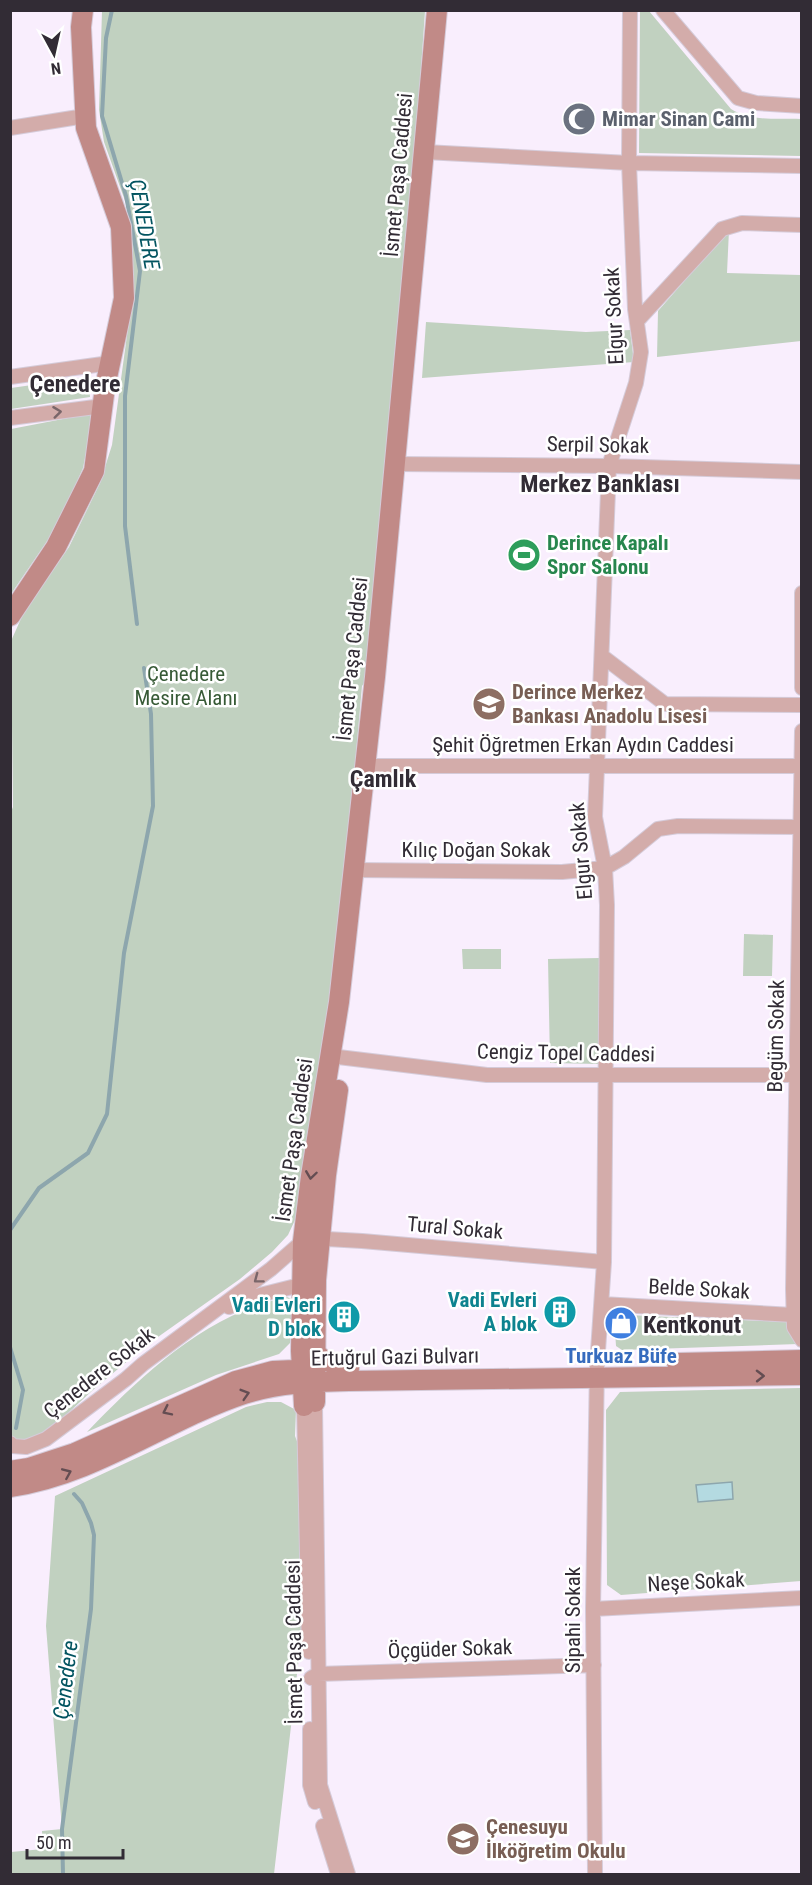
<svg xmlns="http://www.w3.org/2000/svg" width="812" height="1885" font-family="'Roboto Condensed',sans-serif">
	<style>
		.green { fill: #c1d1c0 }
		.water { fill: #b4dae1; stroke: #8da6ad; stroke-width: 1.5 }
		.lines { fill: none; stroke-linecap: round; stroke-linejoin: round }
		.stream { stroke: #8da6ad; stroke-width: 4 }
		.street-casing { stroke: #d5cbd9; stroke-width: 16 }
		.secondary-casing { stroke: #d5cbd9; stroke-width: 22 }
		.street { stroke: #d3acaa; stroke-width: 14 }
		.secondary { stroke: #c18a87; stroke-width: 20 }
		.oneway { stroke: #7a666a }
		.oneway2 { stroke: #644d52 }
		.labels { text-anchor: middle; stroke-width: 5; stroke-linejoin: round; paint-order: stroke }
		.worship-label { font-size: 21px; font-weight: bold; fill: #5b616d; stroke: #fff; text-anchor: start }
		.street-label { font-size: 21px; fill: #322c35; stroke: #fff }
		.leisure-label { font-size: 21px; font-weight: bold; fill: #27864d; stroke: #fff; text-anchor: start }
		.park-label { font-size: 21px; fill: #375a36; stroke: #fff }
		.education-label { font-size: 21px; font-weight: bold; fill: #785e54; stroke: #fff; text-anchor: start }
		.culture-label { font-size: 21px; font-weight: bold; fill: #0d838f; stroke: #fff; text-anchor: end }
		.shop-label { font-size: 21px; font-weight: bold; fill: #366cbe; stroke: #fff }
		.water-label { font-size: 22px; font-style: italic; fill: #025460; stroke: #fff }
		.quarter-label { font-size: 24px; font-weight: bold; fill: #322c35; stroke: #fff }
	</style>
	<rect width="100%" height="100%" fill="#f9eefd"/>
	<!-- green -->
	<path class="green" d="M102 11H425L412 199 367 679 362 686 334 1001 301 1196 295 1220 288 1235 272 1252 240 1279 148 1344 94 1389 54 1426 34 1439 11 1446 10 814 13 807 11 641 24 612 69 547 100 483 112 445 131 306 133 252 129 212 104 142 99 110Z
		M640 11H649L731 109C752 122 778 118 801 119V156L639 153Z
		M729 230 727 273 801 275V341L657 357 658 311Z
		M426 322 586 332 630 330 634 362 422 378Z
		M88 377 90 397 11 409V388Z
		M94 413 83 468 58 525 11 594V429Z
		M744 934 773 935 772 976H743Z
		M462 949H501V969H463Z
		M600 958V1064L550 1063 548 959Z
		M287 1297 294 1300V1319L290 1343 279 1354 216 1375 87 1432C143 1374 206 1314 287 1297Z
		M627 1315 788 1322 798 1344 622 1350 616 1346 615 1331H626Z
		M801 1388V1581L621 1595 607 1585 606 1410 620 1392Z
		M267 1402H281L296 1410 295 1436 301 1452 303 1580 300 1648 274 1874H11V1852L43 1849 42 1831 62 1829 46 1626 55 1496 246 1407Z"/>
	<!-- water -->
	<path class="water" d="M732 1482 733 1499 698 1502 696 1485Z"/>
	<g class="lines">
		<!-- stream -->
		<path class="stream" d="M112 10 106 38 102 116 126 196 140 271 125 396V526L137 624
			M10 1230 39 1188 88 1153 107 1114 124 953 153 806 151 714 144 668
			M10 1347 23 1390 16 1428
			M63 1874 62 1829 91 1609 94 1535 91 1523 82 1503 74 1494"/>
		<!-- street casing -->
		<g class="street-casing">
			<path id="street" d="M663 10 738 98 756 103 802 106
				M10 128 85 116
				M425 152 629 163 802 166
				M637 321 722 229 742 223 802 225
				M10 377 110 363
				M10 418 103 406
				M395 464 609 466 802 472
				M802 593V688
				M602 656 665 704 802 705
				M802 731 793 1289 794 1327 802 1340
				M365 766H802
				M354 870 562 872 605 868 624 857 658 829 678 826 802 827
				M330 1056 487 1075H802
				M602 1304 793 1315
				M229 1307 260 1295 308 1283
				M315 1405 320 1785 348 1874
				M304 1406 309 1652
				M10 1443 12 1446 26 1447 46 1439 126 1379 143 1364 271 1269 303 1241 327 1239 362 1241 604 1262
				M593 1609 802 1598
				M311 1678 318 1674 594 1665
				M310 1729V1785L315 1802
				M323 1826 338 1874
				M595 1874 593 1609 597 1366 604 1262 607 905 605 868 595 817 609 466 636 383 641 352 635 309 629 163 630 10"/>
		</g>
		<!-- secondary casing -->
		<g class="secondary-casing">
			<path id="secondary" d="M10 616 56 547 94 471 105 387 124 298 121 227 86 128 81 27 83 10
				M316 1353 323 1360 349 1368
				M677 1363 802 1360
				M315 1402 316 1280 326 1175 338 1090
				M304 1406 301 1351 303 1241 311 1176 339 1002 375 677 437 10
				M10 1471 29 1468 75 1453 236 1381 273 1371 315 1369
				M10 1487C95 1475 165 1420 244 1394 278 1383 313 1382 349 1381L802 1375"/>
		</g>
		<!-- street -->
		<use href="#street" class="street"/>
		<!-- secondary -->
		<use href="#secondary" class="secondary"/>
	</g>
	<!-- one-way arrows -->
	<defs><path id="oneway-chevron" d="M-2-3.5L2.5 0L-2 3.5" fill="none" stroke-width="1.6" stroke-linecap="round" stroke-linejoin="round" transform="scale(1.5)"/></defs>
	<g class="oneway">
		<use href="#oneway-chevron" transform="translate(57 412) rotate(-7)"/>
		<use href="#oneway-chevron" transform="translate(258 1279) rotate(143)"/>
	</g>
	<g class="oneway2">
		<use href="#oneway-chevron" transform="translate(311 1175) rotate(98)"/>
		<use href="#oneway-chevron" transform="translate(760 1376) rotate(-1)"/>
		<use href="#oneway-chevron" transform="translate(245 1394) rotate(-17)"/>
		<use href="#oneway-chevron" transform="translate(167 1411) rotate(154)"/>
		<use href="#oneway-chevron" transform="translate(67 1473) rotate(-23)"/>
	</g>
	<!-- icons -->
	<defs>
		<g id="mosque-disc" transform="scale(1.725)"><circle r="9.5" fill="#6b7280" stroke="#fff"/><path d="M3.5-4.9A6 6 0 1 0 3.5 4.9A5 5 0 1 1 3.5-4.9Z" fill="#fff"/></g>
		<g id="stadium-disc" transform="scale(1.725)"><circle r="9.5" fill="#2e9e5b" stroke="#fff"/><path d="M0-5a6.5 5 0 1 0 0 10a6.5 5 0 1 0 0-10ZM-3.5-1.8h7v3.6h-7Z" fill="#fff"/></g>
		<g id="school-disc" transform="scale(1.725)"><circle r="9.5" fill="#8d6e63" stroke="#fff"/><path d="M0-5L7-2L0 1L-7-2ZM-4 1L0 2.5L4 1V4Q0 6-4 4Z" fill="#fff"/></g>
		<g id="building-disc" transform="scale(1.725)"><circle r="9.5" fill="#0f9aa8" stroke="#fff"/><path d="M-4-6H4V6H1V3H-1V6H-4ZM-2.5-4.3h1.7v1.8h-1.7ZM.8-4.3h1.7v1.8H.8ZM-2.5-1h1.7V.8h-1.7ZM.8-1h1.7V.8H.8Z" fill="#fff"/></g>
		<g id="shop-disc" transform="scale(1.725)"><circle r="9.5" fill="#3f7fe0" stroke="#fff"/><path d="M-5-2.5h2.3a2.7 3.5 0 0 1 5.4 0H5L5.5 6h-11ZM-1.5-2.5h3a1.5 2.3 0 0 0-3 0Z" fill="#fff"/></g>
	</defs>
	<g fill-rule="evenodd">
		<use href="#mosque-disc" x="579" y="119"/>
		<use href="#stadium-disc" x="524" y="555"/>
		<use href="#school-disc" x="489" y="704"/>
		<use href="#building-disc" x="560" y="1312"/>
		<use href="#building-disc" x="344" y="1317"/>
		<use href="#shop-disc" x="621" y="1323"/>
		<use href="#school-disc" x="463" y="1839"/>
	</g>
	<g class="labels">
		<!-- worship labels -->
		<g class="worship-label">
			<text x="602" y="126">Mimar Sinan Cami</text>
		</g>
		<!-- street labels -->
		<g class="street-label">
			<text transform="translate(398 175) rotate(-85)" y="7">İsmet Paşa Caddesi</text>
			<text transform="translate(614 316) rotate(-93)" y="7">Elgur Sokak</text>
			<text transform="translate(598 445) rotate(1)" y="7">Serpil Sokak</text>
			<text transform="translate(352 659) rotate(-84)" y="7">İsmet Paşa Caddesi</text>
			<text x="583" y="752">Şehit Öğretmen Erkan Aydın Caddesi</text>
			<text x="476" y="857">Kılıç Doğan Sokak</text>
			<text transform="translate(581 851) rotate(-95)" y="7">Elgur Sokak</text>
			<text transform="translate(776 1036) rotate(-89)" y="7">Begüm Sokak</text>
			<text transform="translate(566 1053) rotate(1)" y="7">Cengiz Topel Caddesi</text>
			<text transform="translate(294 1140) rotate(-82)" y="7">İsmet Paşa Caddesi</text>
			<text transform="translate(455 1228) rotate(5)" y="7">Tural Sokak</text>
			<text transform="translate(699 1289) rotate(3)" y="7">Belde Sokak</text>
			<text transform="translate(395 1357) rotate(-1)" y="7">Ertuğrul Gazi Bulvarı</text>
			<text transform="translate(99 1373) rotate(-38)" y="7">Çenedere Sokak</text>
			<text transform="translate(696 1582) rotate(-3)" y="7">Neşe Sokak</text>
			<text transform="translate(573 1620) rotate(-90)" y="7">Sipahi Sokak</text>
			<text transform="translate(294 1642) rotate(-91)" y="7">İsmet Paşa Caddesi</text>
			<text transform="translate(450 1649) rotate(-2)" y="7">Öçgüder Sokak</text>
		</g>
		<!-- leisure labels -->
		<g class="leisure-label">
			<text x="547" y="550">Derince Kapalı<tspan x="547" dy="24">Spor Salonu</tspan></text>
		</g>
		<!-- park labels -->
		<g class="park-label">
			<text x="186" y="681">Çenedere<tspan x="186" dy="24">Mesire Alanı</tspan></text>
		</g>
		<!-- education labels -->
		<g class="education-label">
			<text x="512" y="699">Derince Merkez<tspan x="512" dy="24">Bankası Anadolu Lisesi</tspan></text>
			<text x="486" y="1834">Çenesuyu<tspan x="486" dy="24">İlköğretim Okulu</tspan></text>
		</g>
		<!-- culture labels -->
		<g class="culture-label">
			<text x="537" y="1307">Vadi Evleri<tspan x="537" dy="24">A blok</tspan></text>
			<text x="321" y="1312">Vadi Evleri<tspan x="321" dy="24">D blok</tspan></text>
		</g>
		<!-- shop labels -->
		<g class="shop-label">
			<text x="621" y="1363">Turkuaz Büfe</text>
		</g>
		<!-- water labels -->
		<g class="water-label">
			<text transform="translate(145 224) rotate(80)" y="8">ÇENEDERE</text>
			<text transform="translate(65 1680) rotate(-83)" y="8">Çenedere</text>
		</g>
		<!-- quarter labels -->
		<g class="quarter-label">
			<text x="75" y="392">Çenedere</text>
			<text x="600" y="492">Merkez Banklası</text>
			<text x="383" y="787">Çamlık</text>
			<text x="692" y="1333">Kentkonut</text>
		</g>
	</g>
	<!-- border -->
	<rect width="812" height="1885" fill="none" stroke="#322c35" stroke-width="24"/>
	<!-- north arrow -->
	<g transform="translate(54 54) rotate(172)" stroke="#ffffff" stroke-width="4.5" paint-order="stroke">
	<path d="M0-4.5L10 22L0 15L-10 22Z" fill="#322c35"/>
	<text y="-9" font-size="16" font-weight="bold" text-anchor="middle" fill="#322c35">N</text>
	</g>
	<!-- scale -->
	<path d="M27 1849v9h96v-9" fill="none" stroke="#322c35" stroke-width="3"/>
	<text x="36" y="1849" font-size="18" fill="#322c35" stroke="#ffffff" stroke-width="4.5" paint-order="stroke">50 m</text>
</svg>
